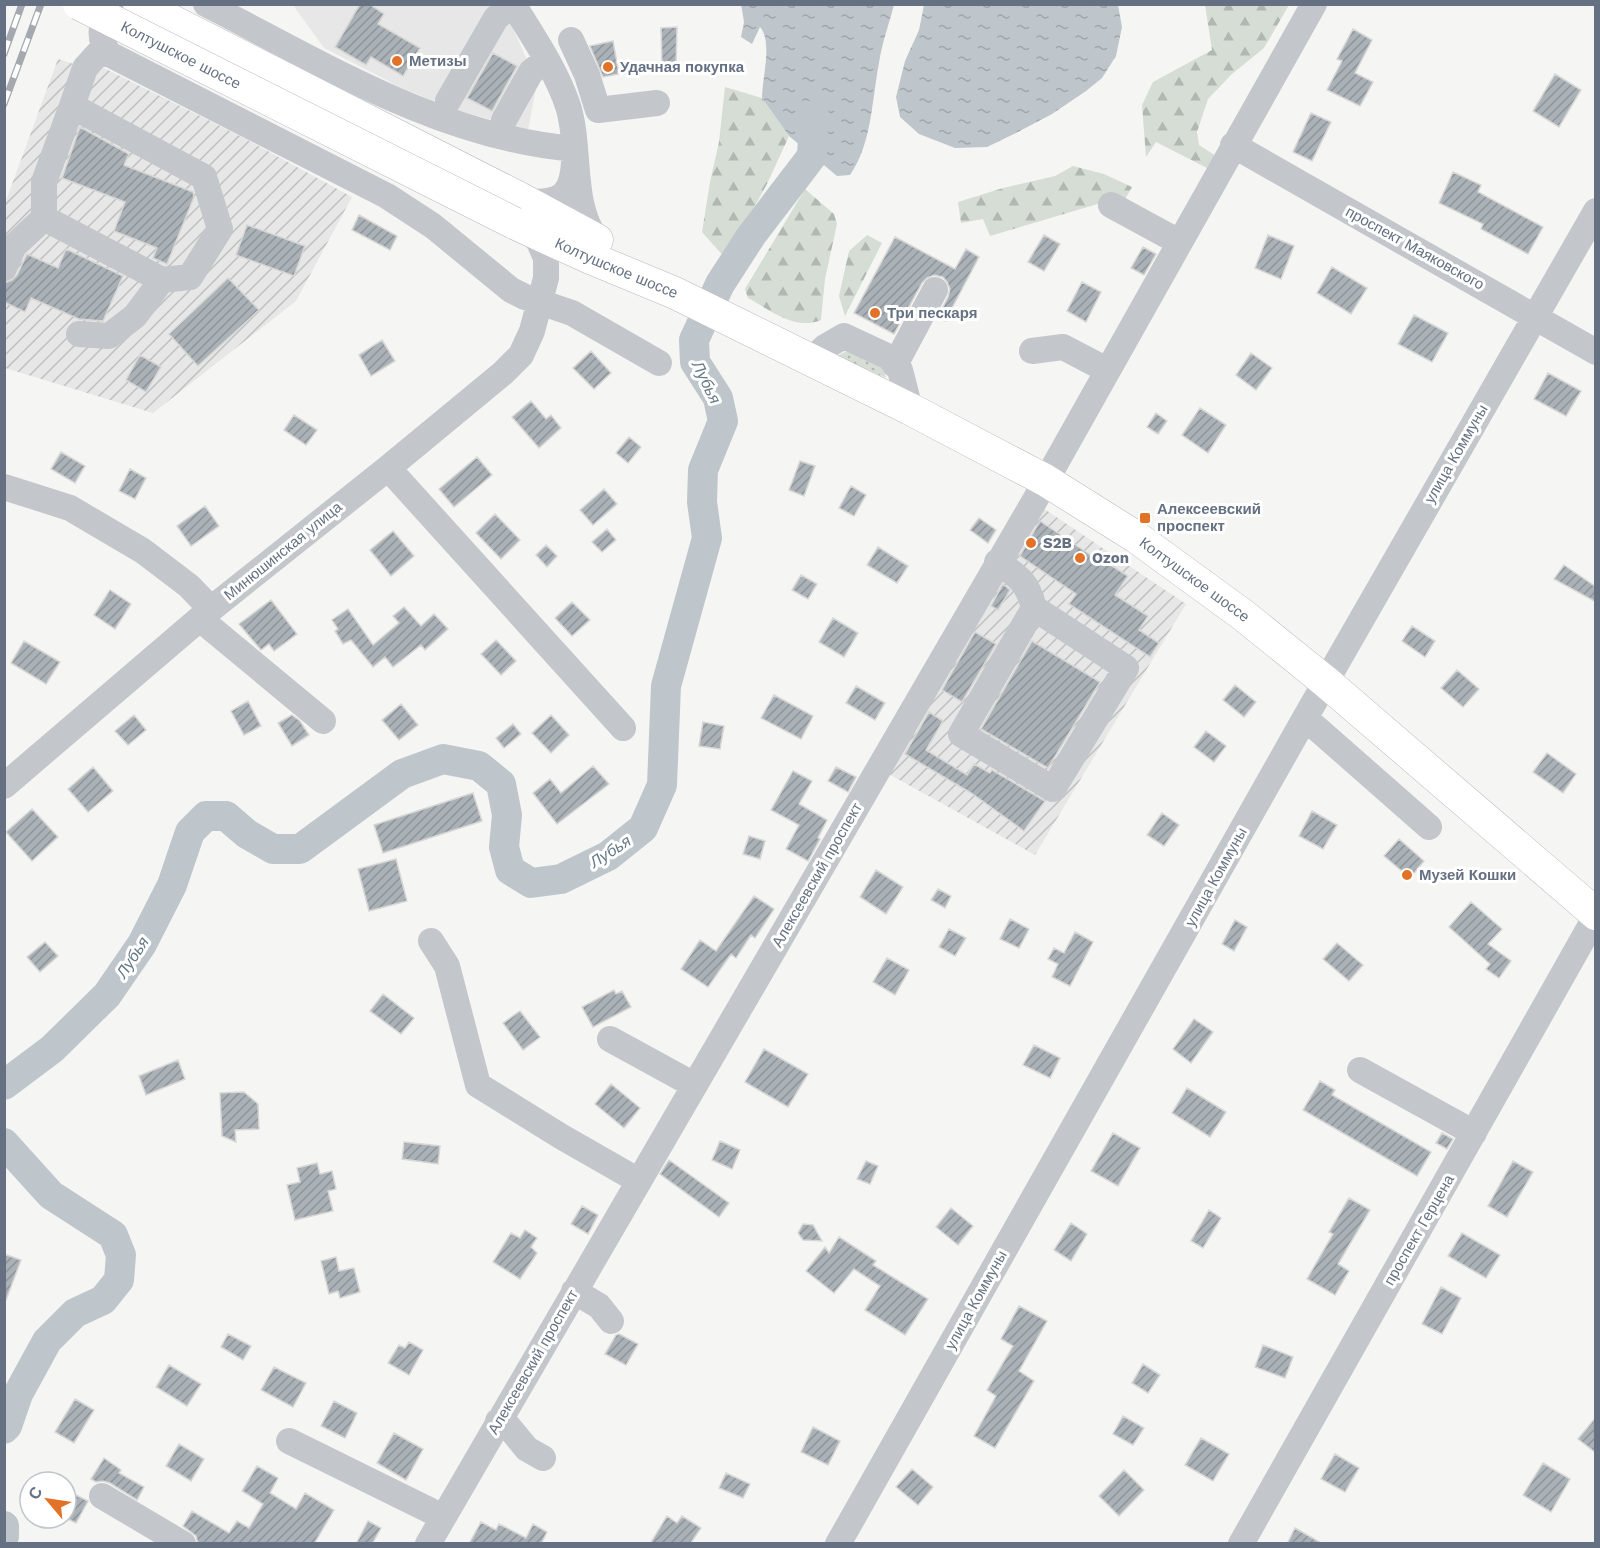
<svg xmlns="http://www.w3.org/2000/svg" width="1600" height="1548" font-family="'Work Sans',sans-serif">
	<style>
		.built { fill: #e6e7e6 }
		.industrial { fill: url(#industrial-furrows) }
		.grass { fill: url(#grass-dots) }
		.forest { fill: url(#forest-firs) }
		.water { fill: url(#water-ripples) }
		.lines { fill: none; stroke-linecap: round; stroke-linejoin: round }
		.river { stroke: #bec6cc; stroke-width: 30 }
		.building { fill: url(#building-hatch); stroke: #d7d7d5; stroke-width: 1.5 }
		.major-casing { stroke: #b6b9be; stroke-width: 33 }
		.minor { stroke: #c3c6ca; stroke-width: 26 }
		.major { stroke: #fff; stroke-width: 32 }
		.rail-casing { stroke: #a4a8af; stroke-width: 7 }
		.rail { stroke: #fff; stroke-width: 4.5; stroke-dasharray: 14; stroke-linecap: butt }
		.major-bridge-casing { stroke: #b6b9be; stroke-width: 33; stroke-linecap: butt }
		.major-bridge { stroke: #fff; stroke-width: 32 }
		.poi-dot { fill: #e17227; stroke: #fff; stroke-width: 2 }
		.labels { text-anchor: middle; stroke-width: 6; stroke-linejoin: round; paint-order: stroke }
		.street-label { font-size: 15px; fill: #657183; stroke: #fff }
		.poi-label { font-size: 15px; font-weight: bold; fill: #657183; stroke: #fff; text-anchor: start }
		.water-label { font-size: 16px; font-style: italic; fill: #667987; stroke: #fff }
	</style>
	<defs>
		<pattern id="industrial-furrows" width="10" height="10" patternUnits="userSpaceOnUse" patternTransform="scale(1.5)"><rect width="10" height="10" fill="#e6e7e6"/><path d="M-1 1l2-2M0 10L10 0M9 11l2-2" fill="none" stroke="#bec0c0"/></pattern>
		<pattern id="grass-dots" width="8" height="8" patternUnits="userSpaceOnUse" patternTransform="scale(1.5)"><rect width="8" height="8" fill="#d6ddd4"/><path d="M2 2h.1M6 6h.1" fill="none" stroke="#b1b8b1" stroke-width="1.8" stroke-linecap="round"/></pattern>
		<pattern id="forest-firs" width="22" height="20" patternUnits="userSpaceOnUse" patternTransform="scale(1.5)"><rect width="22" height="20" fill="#d6ddd4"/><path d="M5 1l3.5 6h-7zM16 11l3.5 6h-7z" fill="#b1b8b1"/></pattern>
		<pattern id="water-ripples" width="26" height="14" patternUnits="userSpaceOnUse" patternTransform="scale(1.5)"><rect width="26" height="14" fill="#bec6cc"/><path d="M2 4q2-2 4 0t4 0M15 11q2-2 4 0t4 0" fill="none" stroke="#9ea5ab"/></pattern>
		<pattern id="building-hatch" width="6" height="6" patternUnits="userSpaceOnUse" patternTransform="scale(1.5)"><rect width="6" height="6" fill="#aab1b7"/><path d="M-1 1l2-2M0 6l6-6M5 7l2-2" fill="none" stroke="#8e949a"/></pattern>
	</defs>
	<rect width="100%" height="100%" fill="#f5f6f3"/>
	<!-- built -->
	<path class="built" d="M293 5H503L537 83 528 130 453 109 400 87 324 48Z"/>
	<!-- industrial -->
	<path class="industrial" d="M58 59 80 66H100L242 137 352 197 296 301 153 413 5 368 4 206Z
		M1043 508 1186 604 1035 855 885 772Z"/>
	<!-- grass -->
	<path class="grass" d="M847 351 884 368 886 378 837 356Z"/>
	<!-- forest -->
	<path class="forest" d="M1205 5H1289L1264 48 1232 74 1208 99 1197 132 1199 145 1216 156 1209 169 1156 142 1146 157 1142 105 1153 82 1212 50Z
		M725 87 762 98 789 136 768 182 726 259 702 232 710 182 719 142Z
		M1073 166 1104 174 1132 187 1123 203H1101L990 236 983 219 961 223 958 202 1003 188 1055 176Z
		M805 189 834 214 837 224 825 279 821 320C795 331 770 310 748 298L745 289Z
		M867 235 882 243 845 316 839 296 849 251Z"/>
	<!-- water -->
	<path class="water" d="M741 4 894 5C889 24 882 43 879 63 872 99 872 144 850 175L837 176 789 136 762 98C762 78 773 42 760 27L752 44 741 37 744 22Z
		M924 5H1118L1122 27 1116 56 1102 78 1086 91 1052 114 1016 133 987 147 955 148 919 134 900 117 896 97 905 61 919 30Z"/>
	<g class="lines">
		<!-- river -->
		<path class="river" d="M4 1085 52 1049 107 995 142 944 172 885 190 832 206 816H226L247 834 273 849H300L402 774 443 759 479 766 501 784 507 815 504 847 510 870 531 883 561 879 608 856 643 828 662 785 666 686 707 538 702 502 703 470 723 421 718 398 695 362 694 340 720 284 751 236 812 156 814 115
			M4 1143 51 1195 113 1235 121 1255 119 1280 103 1300 75 1313 47 1341 18 1394 7 1426 4 1429
			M4 1526V1536"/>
	</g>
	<!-- building -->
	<path class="building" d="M360 4H369L384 14 378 24 420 48 403 76 371 57 366 65 335 47Z
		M677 27 676 65H662L661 28Z
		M1353 29 1372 40 1355 73 1373 82 1360 106 1327 90 1342 61 1337 59Z
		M613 41 619 74 603 77 590 46Z
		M493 53 517 66 492 111 467 98Z
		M1555 74 1581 90 1559 127 1533 111Z
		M1311 113 1331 122 1312 161 1293 152Z
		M80 127 129 154 124 165 193 192 194 197 167 264 153 258 157 248 114 231 125 202 62 178Z
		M1453 172 1481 185 1478 192 1543 227 1528 254 1481 229 1483 224 1439 203Z
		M359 215 397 236 390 250 352 230Z
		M247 225 305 246 294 276 236 255Z
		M1044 235 1060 244 1044 271 1028 262Z
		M1268 235 1294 246 1281 279 1255 268Z
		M895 237 955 269 966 249 979 257 945 321 938 317 948 297 950 289 947 282 943 277 934 275 927 278 922 283 894 334 854 313Z
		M1143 247 1156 254 1144 275 1131 268Z
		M66 249 123 276 103 321 79 319 31 298 25 312 4 302V283L12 280 17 275 27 254 58 268Z
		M1332 267 1367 288 1351 314 1317 293Z
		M228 278 259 310 198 366 169 334Z
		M1082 282 1101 292 1086 322 1067 311Z
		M1414 315 1448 333 1432 362 1398 344Z
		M382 340 395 361 371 376 359 355Z
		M591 351 611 373 594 389 573 368Z
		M1251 353 1272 368 1256 390 1236 375Z
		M140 355 161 367 146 392 126 380Z
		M1548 373 1581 391 1566 416 1534 399Z
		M531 401 546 419 551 415 561 428 539 448 512 417Z
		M1200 408 1226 425 1208 453 1182 435Z
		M1156 413 1167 421 1158 434 1147 427Z
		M294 415 317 430 306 445 284 430Z
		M629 437 641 447 628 463 616 453Z
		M61 452 85 466 75 483 51 469Z
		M477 457 492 475 454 507 439 489Z
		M800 461 815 466 804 496 789 490Z
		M130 469 146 478 135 499 119 491Z
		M851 486 866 495 854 516 839 508Z
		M604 489 617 504 593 525 580 510Z
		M205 506 219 526 191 546 177 526Z
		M495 514 520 540 501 559 476 533Z
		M979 518 996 530 988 543 970 530Z
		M1040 521 1104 564 1106 562 1128 576 1115 595 1148 616 1139 630 1159 643 1150 657 1069 604 1076 594 1020 556Z
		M607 529 616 540 602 552 592 542Z
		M393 531 414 556 391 576 370 550Z
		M546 545 557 556 547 567 536 555Z
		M878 547 908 566 897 583 867 565Z
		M1564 565 1596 587V602L1554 579Z
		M801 575 817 584 808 599 792 590Z
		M1003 584 1010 590 998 610 991 606Z
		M110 590 131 604 115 629 94 615Z
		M271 600 297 634 274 651 269 644 261 650 239 624Z
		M572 602 590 620 572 636 555 618Z
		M404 607 421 626 434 614 448 629 425 650 421 645 393 667 385 657 373 667 351 640 343 644 335 631 338 629 332 620 348 609 373 645 399 623 393 616Z
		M833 618 858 633 844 657 819 642Z
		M1412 626 1435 641 1425 657 1402 641Z
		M975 632 996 644 962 702 942 690Z
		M496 640 516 661 501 675 481 654Z
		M24 641 60 662 46 684 11 663Z
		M1032 641 1100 682 1048 768 981 729Z
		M1457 670 1479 689 1463 707 1441 688Z
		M1235 685 1256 702 1244 717 1223 700Z
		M856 686 885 703 875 720 846 703Z
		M774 695 813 716 801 739 761 718Z
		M248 701 261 726 244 735 231 711Z
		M401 704 418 725 399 740 382 720Z
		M929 712 943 721 926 750 967 775 974 764 990 773 992 770 1045 801 1024 831 971 793 905 754Z
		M134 715 146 730 128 745 115 731Z
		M292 715 300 721 309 735 292 746 278 723Z
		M551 715 569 735 551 753 532 733Z
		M703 722 724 726 720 749 699 746Z
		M513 724 521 734 504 748 496 738Z
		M1206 731 1226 746 1214 762 1194 747Z
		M1547 753 1576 774 1563 793 1533 772Z
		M593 766 609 784 557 824 533 793 550 779 561 793Z
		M93 767 113 791 88 812 68 789Z
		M836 767 856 777 848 792 828 781Z
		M793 771 812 781 799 804 827 820 818 838 820 839 808 861 786 849 799 825 771 810Z
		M473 793 482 821 383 853 374 825Z
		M32 809 58 837 32 861 6 832Z
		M1312 811 1337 825 1323 849 1299 836Z
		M1162 813 1179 825 1164 846 1147 835Z
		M749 836 765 841 760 859 743 854Z
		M1399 839 1424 861 1410 878 1384 856Z
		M396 859 407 901 369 911 358 869Z
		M876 870 903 887 886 914 860 897Z
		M938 889 951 896 945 908 931 900Z
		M754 896 774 909 755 938 751 935 736 958 731 954 708 987 681 969 700 940 716 951Z
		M1471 902 1502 929 1488 944 1511 961 1499 978 1486 969 1490 964 1449 927Z
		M1010 919 1029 929 1019 948 1000 939Z
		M1235 920 1247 927 1234 951 1222 944Z
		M949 929 966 938 955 956 939 947Z
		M1075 932 1093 942 1070 986 1052 977 1058 964 1048 959 1054 948 1064 953Z
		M45 942 58 956 40 972 27 957Z
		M1337 943 1363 965 1349 981 1323 959Z
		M887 958 909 970 895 995 873 982Z
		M614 990 616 994 622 991 631 1007 593 1027 582 1007Z
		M383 994 414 1018 401 1034 370 1011Z
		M520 1011 540 1037 523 1050 503 1023Z
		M1194 1019 1213 1032 1191 1063 1173 1049Z
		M1034 1045 1060 1058 1050 1078 1023 1065Z
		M764 1049 808 1074 788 1107 745 1082Z
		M178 1060 185 1079 146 1095 139 1076Z
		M1320 1081 1335 1090 1332 1095 1431 1152 1417 1176 1303 1110Z
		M611 1084 640 1108 624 1128 595 1104Z
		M1187 1088 1226 1112 1210 1137 1172 1113Z
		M244 1092 258 1104 259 1129 235 1130 236 1142 222 1136 220 1093Z
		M1113 1133 1140 1148 1118 1186 1091 1171Z
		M1442 1133 1453 1139 1447 1149 1436 1143Z
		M720 1141 740 1150 732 1169 712 1160Z
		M404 1142 440 1146 438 1164 402 1159Z
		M669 1160 729 1203 719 1217 660 1174Z
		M866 1161 878 1166 870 1184 857 1179Z
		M1513 1161 1533 1172 1507 1217 1488 1206Z
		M317 1163 320 1174 332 1171 336 1189 328 1191 333 1211 295 1220 287 1185 300 1182 297 1168Z
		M1349 1198 1370 1210 1338 1264 1349 1271 1335 1295 1307 1279 1333 1234 1329 1232Z
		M582 1206 598 1215 588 1234 571 1224Z
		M951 1208 973 1226 958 1245 936 1227Z
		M1209 1210 1221 1218 1203 1248 1191 1241Z
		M1071 1223 1087 1234 1071 1261 1054 1250Z
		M803 1224 813 1225 822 1241 803 1240 798 1233Z
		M525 1230 537 1238 531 1247 537 1253 520 1279 493 1262 511 1233 520 1238Z
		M1462 1233 1500 1255 1486 1278 1448 1256Z
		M839 1237 876 1261 873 1265 928 1299 905 1335 865 1310 880 1286 854 1269 834 1293 806 1271 825 1247 829 1253Z
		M4 1254 21 1260 6 1300H4Z
		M336 1257 339 1271 354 1268 360 1292 340 1298 338 1291 329 1294 321 1261Z
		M1441 1287 1461 1298 1442 1334 1422 1324Z
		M1019 1306 1047 1321 1019 1371 1034 1381 995 1448 974 1436 996 1396 987 1390 1013 1346 1001 1339Z
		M228 1334 251 1346 243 1360 221 1347Z
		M619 1334 638 1344 626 1365 605 1354 616 1335Z
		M409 1342 423 1350 409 1375 388 1363 399 1345 405 1348Z
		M1263 1345 1293 1357 1285 1378 1255 1367Z
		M1143 1364 1160 1375 1148 1393 1132 1383Z
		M169 1365 201 1384 187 1406 156 1387Z
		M274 1367 306 1383 293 1407 261 1390Z
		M75 1399 94 1410 74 1443 55 1432Z
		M334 1401 357 1413 345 1438 321 1426Z
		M1123 1416 1144 1428 1133 1445 1113 1434Z
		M1596 1417V1453L1578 1439Z
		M813 1427 840 1441 828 1465 801 1452Z
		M394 1433 423 1449 406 1480 377 1463Z
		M1201 1438 1229 1454 1213 1481 1185 1465Z
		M179 1444 204 1459 191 1481 166 1466Z
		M1335 1454 1359 1468 1345 1492 1321 1479Z
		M104 1458 121 1470 119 1473 144 1487 137 1500 110 1483 103 1481 96 1482 91 1479Z
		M1543 1463 1570 1479 1551 1512 1523 1495Z
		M257 1466 278 1478 270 1493 296 1509 305 1493 334 1510 314 1544H198L196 1536 183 1526 192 1511 229 1533 237 1521 249 1528 263 1504 242 1491Z
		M912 1469 933 1487 918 1505 896 1487Z
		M1124 1470 1144 1490 1119 1516 1099 1496Z
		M726 1473 750 1484 743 1498 719 1488Z
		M66 1490 88 1501 76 1523 66 1518Z
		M667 1516 677 1523 682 1516 701 1528 690 1544H650Z
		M368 1521 381 1528 372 1544H356Z
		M481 1522 496 1530 499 1524 526 1538 533 1524 547 1532 541 1544H469Z
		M1295 1528 1323 1544H1287Z"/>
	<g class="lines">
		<!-- major casing -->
		<g class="major-casing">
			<g id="major">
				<path d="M139 4 525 201 597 240"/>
				<path id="s1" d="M514 223 588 257 675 293 910 409 1045 480 1136 537 1243 615 1326 682 1596 914"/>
			</g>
		</g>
		<!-- minor -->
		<path class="minor" d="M112 4C102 23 96 36 109 54L387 196 433 226 511 290 525 297 572 313 659 363
			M206 4C323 64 441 138 575 149
			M571 40 587 75 598 110 657 103
			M448 101 496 18 513 4C533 37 556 70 568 106 581 147 570 206 597 240
			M72 106 44 182V218L162 280 190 277 220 229 204 177 72 106 85 68 104 47
			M504 120 531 72 546 60
			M1233 145 1596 352
			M525 201C558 204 572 198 574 162
			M1111 205 1179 242
			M4 268 14 246 44 218
			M79 334 109 336 135 316 162 280
			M1032 351 1063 347 1107 370
			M811 360 825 347 844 336 889 357 900 370 910 409
			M895 365 935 290
			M388 468 623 728
			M4 487 70 508 143 551 189 586 211 609
			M997 562C1019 576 1028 583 1034 608L1126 668 1053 789 961 734 1034 608
			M200 619 323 721
			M1305 718 1429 827
			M4 786 211 609 388 468 503 373 521 355 532 331 546 278V258L539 242 529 230
			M431 941 447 966 478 1085 562 1137 639 1181
			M610 1039 694 1085
			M1360 1070 1474 1133
			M574 1291 599 1306 611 1321
			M498 1421 508 1426 527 1449 543 1458
			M289 1441 443 1517
			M102 1496 183 1544
			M428 1544 1035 500 1314 4
			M838 1544 1305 718 1596 211
			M1241 1544 1596 916"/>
		<!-- major -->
		<use href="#major" class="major"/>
		<!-- rail casing -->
		<g class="rail-casing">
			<path id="rail" d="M4 54 22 4
				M4 104 41 4"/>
		</g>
		<!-- rail -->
		<use href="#rail" class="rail"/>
		<!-- major-bridge casing -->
		<g class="major-bridge-casing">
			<g id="major-bridge">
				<path id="s2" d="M79 4 514 223"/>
			</g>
		</g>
		<!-- major-bridge -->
		<use href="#major-bridge" class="major-bridge"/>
	</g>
	<!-- markers -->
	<g class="poi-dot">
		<circle cx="397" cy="61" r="6"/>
		<circle cx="608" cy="67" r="6"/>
		<circle cx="875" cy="313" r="6"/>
		<rect x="1139" y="512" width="12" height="12" rx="3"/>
		<circle cx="1031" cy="543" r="6"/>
		<circle cx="1080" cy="558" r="6"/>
		<circle cx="1407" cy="875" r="6"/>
	</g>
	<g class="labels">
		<!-- street labels -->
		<g class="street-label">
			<text dy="5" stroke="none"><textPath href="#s2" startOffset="114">Колтушское шоссе</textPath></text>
			<text transform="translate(1415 248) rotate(29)" y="5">проспект Маяковского</text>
			<text dy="5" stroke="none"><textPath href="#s1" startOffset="112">Колтушское шоссе</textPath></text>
			<text transform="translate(1456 454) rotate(-60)" y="5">улица Коммуны</text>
			<text transform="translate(283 551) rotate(-39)" y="5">Минюшинская улица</text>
			<text dy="5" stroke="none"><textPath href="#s1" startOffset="770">Колтушское шоссе</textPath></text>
			<text transform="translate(817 875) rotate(-60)" y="5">Алексеевский проспект</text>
			<text transform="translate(1216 877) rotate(-61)" y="5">улица Коммуны</text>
			<text transform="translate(1419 1230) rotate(-60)" y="5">проспект Герцена</text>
			<text transform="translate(976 1300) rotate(-61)" y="5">улица Коммуны</text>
			<text transform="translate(533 1362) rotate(-60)" y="5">Алексеевский проспект</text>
		</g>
		<!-- poi labels -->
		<g class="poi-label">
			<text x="409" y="66">Метизы</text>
			<text x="620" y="72">Удачная покупка</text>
			<text x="887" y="318">Три пескаря</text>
			<text x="1157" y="514">Алексеевский<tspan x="1157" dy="17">проспект</tspan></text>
			<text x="1043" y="548">S2B</text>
			<text x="1092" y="563">Ozon</text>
			<text x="1419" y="880">Музей Кошки</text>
		</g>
		<!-- water labels -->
		<g class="water-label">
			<text transform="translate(707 382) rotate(64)" y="6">Лубья</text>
			<text transform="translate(610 851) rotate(-33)" y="6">Лубья</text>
			<text transform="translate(132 957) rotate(-57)" y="6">Лубья</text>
		</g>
	</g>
	<!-- border -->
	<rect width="1600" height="1548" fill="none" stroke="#657183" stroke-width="12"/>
	<!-- north arrow -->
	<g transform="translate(48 1500) rotate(299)"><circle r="28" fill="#ffffff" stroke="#c1c6cd" stroke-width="1.5"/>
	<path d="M0-4.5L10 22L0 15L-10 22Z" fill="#e17227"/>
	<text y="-9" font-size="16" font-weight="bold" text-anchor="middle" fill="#657183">С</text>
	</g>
</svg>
